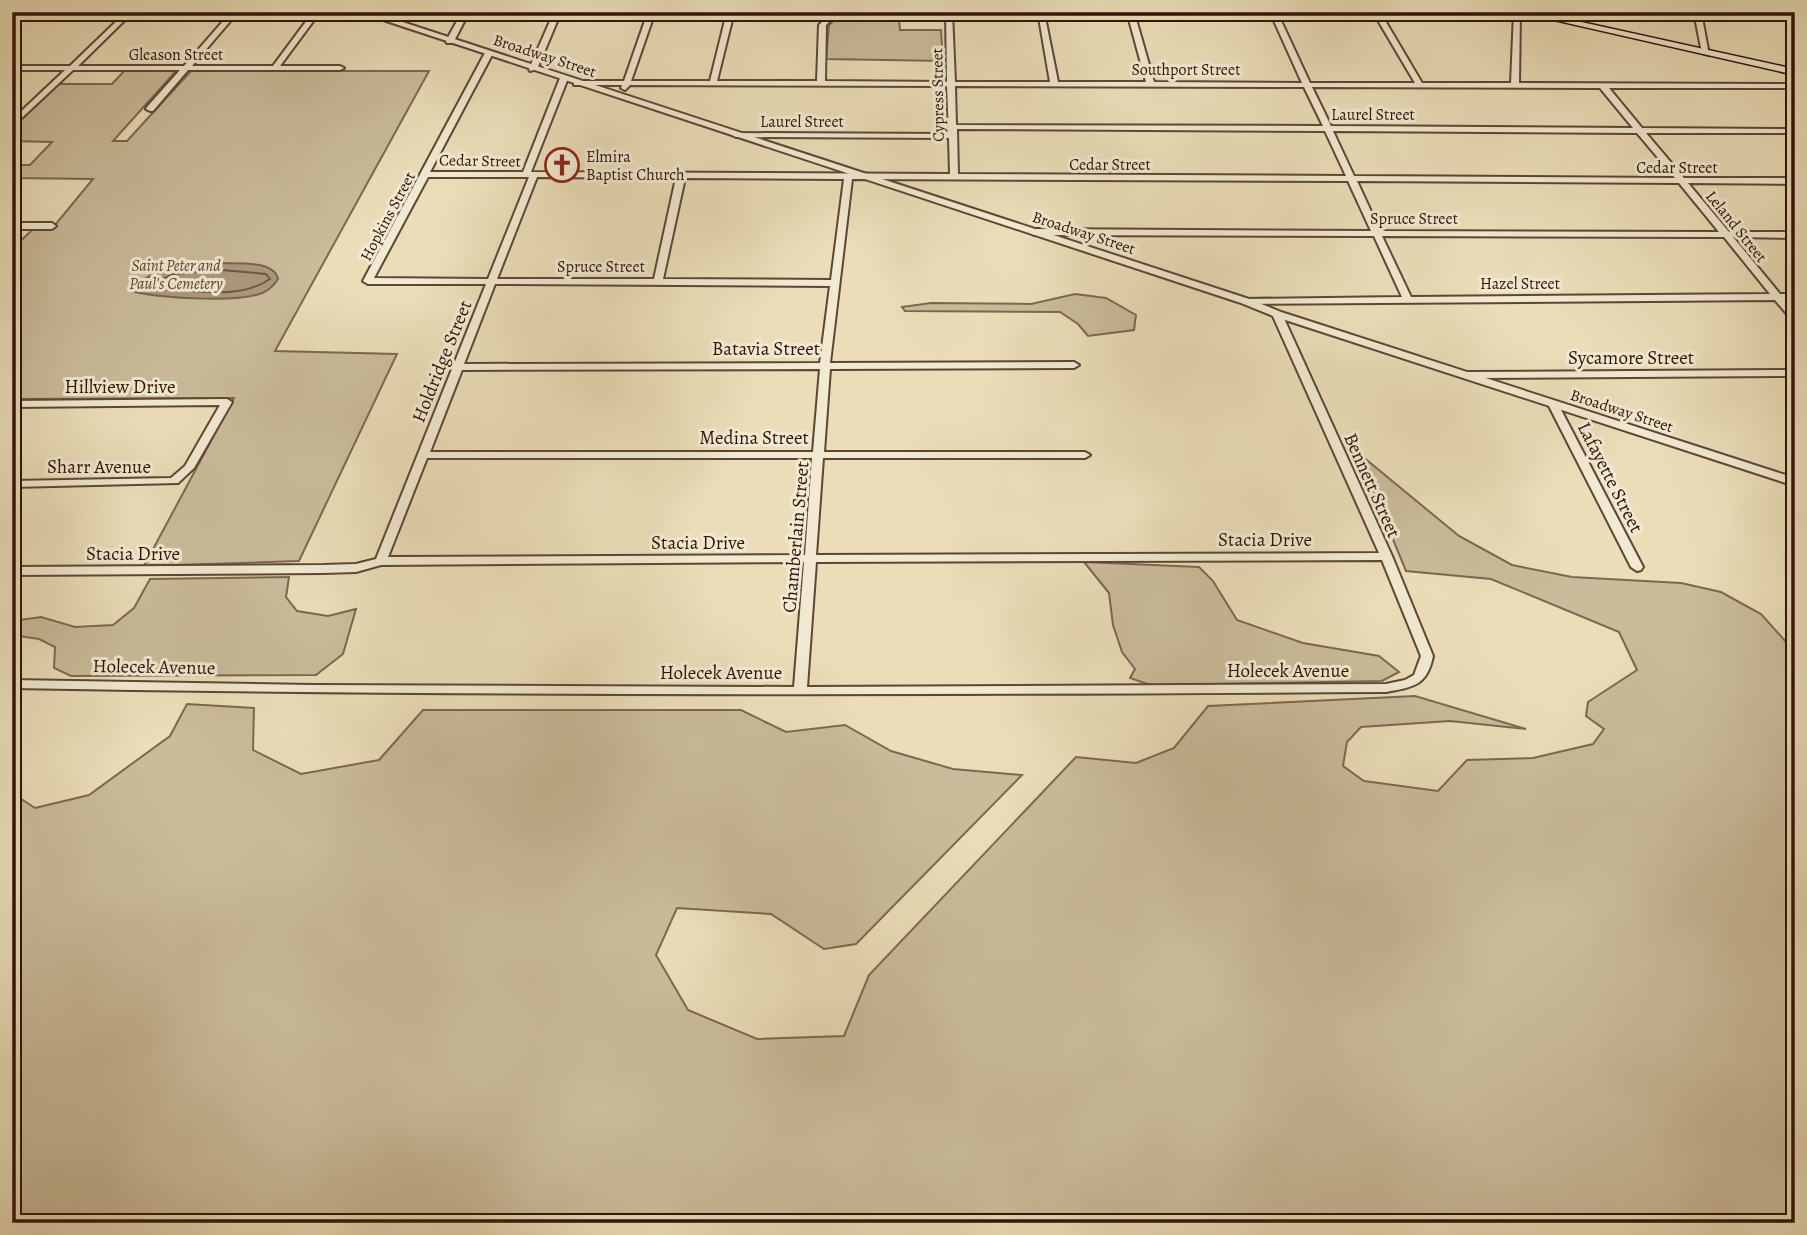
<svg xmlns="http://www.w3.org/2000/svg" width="1807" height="1235" font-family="Alegreya,serif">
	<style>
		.green { fill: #cabb9a; stroke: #7d6751; stroke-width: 2 }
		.water { fill: #ab987c; stroke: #7a634e; stroke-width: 2 }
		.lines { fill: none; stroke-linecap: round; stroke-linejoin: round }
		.shore { stroke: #6e5642; stroke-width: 2 }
		.minor-casing { stroke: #5e4634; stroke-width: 4 }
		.tertiary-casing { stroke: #5e4634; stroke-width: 4 }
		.secondary-casing { stroke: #301308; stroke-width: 3 }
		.minor { fill: #f1e9d1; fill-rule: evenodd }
		.tertiary { fill: #f1e9d1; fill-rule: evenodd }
		.secondary { fill: #f1e9d1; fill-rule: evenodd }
		.labels { text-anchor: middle; stroke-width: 6; stroke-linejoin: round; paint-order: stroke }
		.far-street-label { font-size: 16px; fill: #301308; stroke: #f1e9d1 }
		.far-poi-label { font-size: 16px; fill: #301308; stroke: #f1e9d1; text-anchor: start }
		.far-park-label { font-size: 16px; font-style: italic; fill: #5e4534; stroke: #f1e9d1 }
		.street-label { font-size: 19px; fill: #301308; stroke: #f1e9d1 }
	</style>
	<rect width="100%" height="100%" fill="#eaddb8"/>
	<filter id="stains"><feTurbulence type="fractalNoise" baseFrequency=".00286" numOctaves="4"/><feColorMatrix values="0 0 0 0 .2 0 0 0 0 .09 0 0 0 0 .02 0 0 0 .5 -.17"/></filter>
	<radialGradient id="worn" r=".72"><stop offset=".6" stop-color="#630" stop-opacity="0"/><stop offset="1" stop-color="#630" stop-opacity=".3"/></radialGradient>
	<!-- green -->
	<path class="green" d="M839 16 899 19 900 30H941L943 61 826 59 829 25Z
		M125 70 176 71 113 141H127L191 71H429L275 351 397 354 299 561 144 566 234 398 12 399V249L32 230H51L93 179 12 178V165H30L52 142 12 141V128L58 84H112Z
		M1075 294 1106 298 1136 315 1134 330 1088 336 1078 324 1060 312 905 311 902 307 931 303 1031 304Z
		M1357 452 1459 536 1512 565 1572 577 1681 583 1721 592 1761 614 1795 652V1223H12V793L35 808 89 795 170 736 187 704 254 708 253 750 301 774 379 760 423 710H741L786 732 845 725 891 751 953 769 1022 775 856 944 824 949 771 914 677 908 656 955 688 1010 757 1039 844 1036 869 975 1076 757 1136 763 1174 748 1208 706 1415 696 1526 729 1450 721 1361 727 1347 742 1343 766 1364 781 1438 791 1467 760 1533 758 1593 744 1604 729 1586 716 1588 702 1637 670 1619 632 1491 579 1406 571Z
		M1084 562 1199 567 1213 581 1237 620 1303 643 1379 656 1399 672 1382 681 1150 685 1130 678 1135 669 1122 652 1113 625 1109 593Z
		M289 577 286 597 297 611 328 616 356 609 343 654 316 675 71 676 54 668 55 647 39 639 12 635V621L41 617 75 627 113 625 134 608 150 579Z"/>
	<!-- water -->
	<path class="water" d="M222 263C238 264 274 260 278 279 273 287 266 293 256 295 230 302 162 298 135 292L134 287C158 265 191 265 222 263Z"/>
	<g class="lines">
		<!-- shore -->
		<path class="shore" d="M222 270 266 274 270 279C238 301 191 290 155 287L152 284 174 274Z"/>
		<!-- minor casing -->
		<g class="minor-casing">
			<path id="minor" d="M16 12H24L12 20V15Z
				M126 12H133L78 66H184L231 12H238L192 66H273L313 12H320L280 66H340L344 68 340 70H188L153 111H150L146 109 147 107 180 70H73L12 127V120L65 70H12V66H70Z
				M462 12H469L453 43H447L446 41Z
				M554 12H561L537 69 530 71 529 69Z
				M648 12H655L631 81H710L727 12H734L717 81H817L819 25 832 12H839L826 25 825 81 947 82 946 12H952L955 82H1050L1038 12H1044L1058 82H1146L1127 12H1134L1154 82 1302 83 1270 12H1277L1310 83H1415L1373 12H1380L1422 83H1511L1514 12H1520L1519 83 1795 84V88H1609L1642 128 1795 129V133H1646L1684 178H1795V184L1688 183 1729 232H1795V238L1733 237 1780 294H1795V300H1785L1795 312V321L1792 320 1775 300 1245 304 1240 301 1242 299 1402 297 1374 236 1034 235 1030 232 1034 229 1371 231 1348 181 852 179 830 363 1074 362 1079 365 1074 368 830 369 824 452H1085L1090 455 1085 458H823L816 555 1379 553 1272 314 1277 311 1282 314 1392 556 1433 656C1427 686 1413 687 1386 692 928 695 470 696 12 688V680L313 685 794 687 804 562 381 565 356 572 323 573 12 575V567L323 565 356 564 376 559 486 284H368L363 281 486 51 493 53 430 172H523L560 78 564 76 568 78 531 172 950 174 949 138 736 137 732 135 736 133 949 134 947 86 630 85 625 90 621 88 622 85H574V81H624ZM955 86 1304 87 1323 126 956 125ZM1312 87 1600 88 1633 128 1331 126ZM957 129 1325 131 1346 176 958 174ZM1333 131 1637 133 1675 178 1354 176ZM428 177H529L488 279 374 278ZM537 177 676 178 654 279H497ZM685 178 844 179 831 280 663 279ZM1357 181 1679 183 1719 232 1380 231ZM1382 236 1724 237 1770 294 1411 297ZM495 284 830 286 820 363 464 364ZM820 369 813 452H430L462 370ZM427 458H812L805 555 388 557ZM1382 560 1421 656 1414 675 1405 680 1386 684 807 687 816 562Z
				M1694 12H1701L1709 55 1702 53Z
				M12 223H52L56 226 52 229H12Z
				M1795 370V376L1467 378 1462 375 1467 372Z
				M227 399 232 402 194 468 178 483 12 487V481L171 478 185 466 220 405 12 407V401Z
				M1553 401 1558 404 1643 567 1641 570 1637 571 1631 567 1548 404Z"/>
		</g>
		<!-- tertiary casing -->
		<g class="tertiary-casing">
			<path id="tertiary" d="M359 12H372L1249 299 1281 312 1795 478V486L1273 316 1241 303Z"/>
		</g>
		<!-- secondary casing -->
		<g class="secondary-casing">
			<path id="secondary" d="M1519 12H1536L1795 69V75Z"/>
		</g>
		<!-- minor -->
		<use href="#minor" class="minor"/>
		<!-- tertiary -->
		<use href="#tertiary" class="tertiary"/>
		<!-- secondary -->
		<use href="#secondary" class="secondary"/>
	</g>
	<!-- icons -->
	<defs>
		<g id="church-ring" transform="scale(1.75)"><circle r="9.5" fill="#f1e9d1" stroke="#8f2418" stroke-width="1.5"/><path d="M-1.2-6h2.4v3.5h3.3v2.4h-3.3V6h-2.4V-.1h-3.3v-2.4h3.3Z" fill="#8f2418"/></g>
	</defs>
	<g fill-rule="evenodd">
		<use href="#church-ring" x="562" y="165"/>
	</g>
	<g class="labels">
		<!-- far-street labels -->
		<g class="far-street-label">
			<text x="176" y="60">Gleason Street</text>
			<text transform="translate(545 55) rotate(18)" y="6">Broadway Street</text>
			<text x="1186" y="75">Southport Street</text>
			<text transform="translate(937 95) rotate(-91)" y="6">Cypress Street</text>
			<text x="1373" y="120">Laurel Street</text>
			<text x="802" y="127">Laurel Street</text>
			<text transform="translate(480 160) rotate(1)" y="6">Cedar Street</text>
			<text x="1110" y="170">Cedar Street</text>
			<text x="1677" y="173">Cedar Street</text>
			<text transform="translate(387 216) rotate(-62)" y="6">Hopkins Street</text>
			<text x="1414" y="224">Spruce Street</text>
			<text transform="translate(1737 226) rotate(51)" y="6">Leland Street</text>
			<text transform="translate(1084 232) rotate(18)" y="6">Broadway Street</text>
			<text x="601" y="272">Spruce Street</text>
			<text x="1520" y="289">Hazel Street</text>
			<text transform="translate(1622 410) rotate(18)" y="6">Broadway Street</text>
		</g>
		<!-- far-poi labels -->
		<g class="far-poi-label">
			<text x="586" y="162">Elmira<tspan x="586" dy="18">Baptist Church</tspan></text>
		</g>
		<!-- far-park labels -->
		<g class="far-park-label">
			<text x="176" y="271">Saint Peter and<tspan x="176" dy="18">Paul's Cemetery</tspan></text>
		</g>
		<!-- street labels -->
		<g class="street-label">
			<text x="766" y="355">Batavia Street</text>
			<text x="1631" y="364">Sycamore Street</text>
			<text transform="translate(441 361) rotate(-68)" y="7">Holdridge Street</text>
			<text x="120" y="393">Hillview Drive</text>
			<text x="754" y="444">Medina Street</text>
			<text x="99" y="473">Sharr Avenue</text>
			<text transform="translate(1611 477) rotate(63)" y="7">Lafayette Street</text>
			<text transform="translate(1373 485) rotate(66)" y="7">Bennett Street</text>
			<text transform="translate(795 537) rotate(-85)" y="7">Chamberlain Street</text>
			<text x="1265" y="546">Stacia Drive</text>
			<text x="698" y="549">Stacia Drive</text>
			<text x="133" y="560">Stacia Drive</text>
			<text transform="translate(154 666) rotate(1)" y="7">Holecek Avenue</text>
			<text x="1288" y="677">Holecek Avenue</text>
			<text x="721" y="679">Holecek Avenue</text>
		</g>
	</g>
	<!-- margin -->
	<rect width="1807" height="1235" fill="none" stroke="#eaddb8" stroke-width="42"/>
	<rect x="14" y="14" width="1779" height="1207" fill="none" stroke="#301308" stroke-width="3.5"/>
	<rect x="21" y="21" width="1765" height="1193" fill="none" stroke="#301308" stroke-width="2"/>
	<rect width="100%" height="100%" filter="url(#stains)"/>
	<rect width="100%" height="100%" fill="url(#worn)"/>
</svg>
